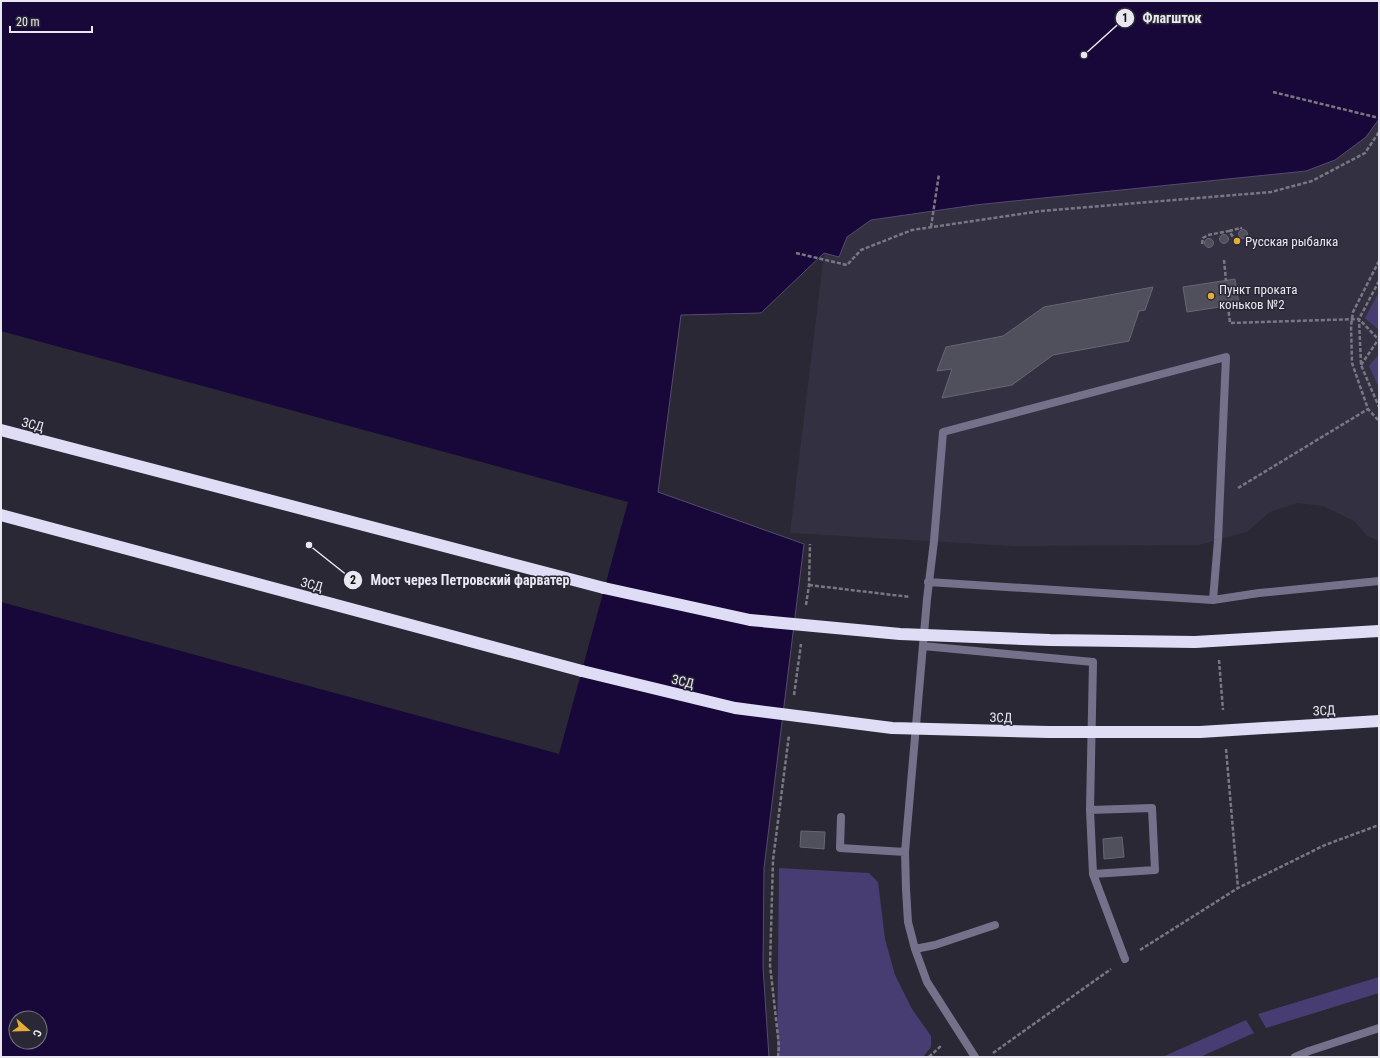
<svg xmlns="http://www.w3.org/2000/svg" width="1380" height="1058" font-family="'Roboto Condensed',sans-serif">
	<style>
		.built { fill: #333042 }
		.green { fill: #483d72 }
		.water { fill: #180739; stroke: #574a70; fill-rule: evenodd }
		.pier { fill: #292834 }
		.building { fill: #504f5c; stroke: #686674 }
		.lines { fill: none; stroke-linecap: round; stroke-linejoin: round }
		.path { stroke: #797882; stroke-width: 2.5; stroke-dasharray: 4 2; stroke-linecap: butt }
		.lane { stroke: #75718b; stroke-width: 8 }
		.street { stroke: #75718b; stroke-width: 8 }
		.highway { stroke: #dfdcf6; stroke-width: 12 }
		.highway-bridge { stroke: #dfdcf6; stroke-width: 12 }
		.poi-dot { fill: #e5ad36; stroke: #292834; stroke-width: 1.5 }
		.labels { text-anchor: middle; stroke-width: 3; stroke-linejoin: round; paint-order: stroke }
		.poi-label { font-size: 13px; fill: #e9e8f0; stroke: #292834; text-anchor: start }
		.street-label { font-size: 13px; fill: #e9e8f0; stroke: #292834 }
		.leader { fill: none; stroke: #e9e8f0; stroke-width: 1.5 }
		.callout-dot { fill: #e9e8f0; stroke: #292834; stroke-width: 1.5 }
		.mark-label { font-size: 12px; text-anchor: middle; font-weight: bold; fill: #111 }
		.callout-label { font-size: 14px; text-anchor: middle; font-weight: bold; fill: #e9e8f0; stroke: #292834; stroke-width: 3; stroke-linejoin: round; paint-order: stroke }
	</style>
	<rect width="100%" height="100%" fill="#292834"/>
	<!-- built -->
	<path class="built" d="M1379 119V541L1367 536 1354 521 1323 506 1297 503 1270 512 1247 532 1199 545 1013 546 790 533 824 253 839 257 847 237 871 220 975 205 1306 171 1335 160 1366 137Z"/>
	<!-- green -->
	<path class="green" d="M1379 292V330L1365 318Z
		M1379 354V388L1369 366Z
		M779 868 869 873 878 882 885 939 895 975 912 1009 931 1036V1047L923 1057H777Z
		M1379 977V993L1266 1028 1258 1014Z
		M1246 1020 1254 1033 1200 1057H1162Z"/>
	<!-- water -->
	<path class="water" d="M1 1H1379V119L1366 137 1335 160 1306 171 975 205 871 220 847 237 839 257 824 253 761 313 681 315 658 492 804 544 764 868 763 967 769 1057H1ZM16 1018H40V1042H16Z"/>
	<!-- pier -->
	<path class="pier" d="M1 331 628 502 559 754 1 602Z"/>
	<!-- building -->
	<path class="building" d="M1238.5 234a4.5 4.5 0 1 1 9 0a4.5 4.5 0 1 1-9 0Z
		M1219.5 239a4.5 4.5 0 1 1 9 0a4.5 4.5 0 1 1-9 0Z
		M1204.5 243a4.5 4.5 0 1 1 9 0a4.5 4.5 0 1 1-9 0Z
		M1235 279 1239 304 1187 312 1183 287Z
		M1153 287 1145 310 1139 311 1129 341 1053 355 1012 385 942 398 952 369 937 371 946 347 1003 336 1044 307Z
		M801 831 825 832 824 849 800 847Z
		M1122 837 1124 857 1104 859 1103 839Z"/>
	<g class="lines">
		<!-- path -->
		<path class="path" d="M1273 92 1379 118
			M931 227 939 174
			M1229 231 1241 228V229
			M1202 244 1203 238 1208 235 1229 231 1236 241
			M796 253 847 265 861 250 912 230 1041 211 1271 192 1312 181 1365 153 1379 132
			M1224 260 1226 281
			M1379 261 1353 312 1351 326 1352 363 1368 409 1379 421
			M1379 281 1359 319 1361 365 1379 407
			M1228 306 1230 323 1359 319 1379 340
			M1361 365 1378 340
			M1238 488 1368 409
			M809 585 910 597
			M806 605 809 585 810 544
			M1219 660 1223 710
			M794 695 801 644
			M1226 749 1238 888
			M1140 950 1238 888 1325 845 1379 825
			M993 1053 1111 969
			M778 1057 779 1046 770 965 773 860 789 735
			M929 1057 942 1045"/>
		<!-- lane -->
		<path class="lane" d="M928 582 1213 600 1259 593 1379 581
			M923 646 1093 662 1090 810 1093 874 1125 959
			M1090 810 1152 808 1155 870 1093 874
			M841 817 840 848 905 852
			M915 949 935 945 995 925
			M975 1057 927 982 915 949 908 922 906 889 905 852 927 599 934 541 943 432 1226 357 1218 540 1213 600"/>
		<!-- street -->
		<path class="street" d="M1295 1057 1309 1051 1379 1028"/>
		<!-- highway -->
		<path class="highway" d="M1 430 604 588
			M1 515 582 671"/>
		<!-- highway-bridge -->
		<path class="highway-bridge" d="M604 588 750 620 900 634 1050 640 1195 642 1379 631
			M582 671 735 708 892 728 1049 732H1200L1379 721"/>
	</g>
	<!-- markers -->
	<g class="poi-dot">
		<circle cx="1237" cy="241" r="4"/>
		<circle cx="1211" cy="296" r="4"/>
	</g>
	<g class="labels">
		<!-- poi labels -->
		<g class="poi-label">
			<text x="1245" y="246">Русская рыбалка</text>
			<text x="1219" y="294">Пункт проката<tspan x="1219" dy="15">коньков №2</tspan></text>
		</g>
		<!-- street labels -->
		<g class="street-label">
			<text transform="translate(33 424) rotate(15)" y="5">ЗСД</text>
			<text transform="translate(312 584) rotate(15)" y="5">ЗСД</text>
			<text transform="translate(683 681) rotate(13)" y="5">ЗСД</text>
			<text transform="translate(1324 710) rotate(-3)" y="5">ЗСД</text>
			<text transform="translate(1001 717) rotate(1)" y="5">ЗСД</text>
		</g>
	</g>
	<!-- callouts -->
	<path class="leader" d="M1084 55L1125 18M309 545L353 580"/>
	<g class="callout-dot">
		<circle cx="1084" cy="55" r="4"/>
		<circle cx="309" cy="545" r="4"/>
		<circle cx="1125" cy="18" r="10"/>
		<circle cx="353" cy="580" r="10"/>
	</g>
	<g class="mark-label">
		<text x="1125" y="22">1</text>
		<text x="353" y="584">2</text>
	</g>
	<g class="callout-label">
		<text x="1172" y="23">Флагшток</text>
		<text x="470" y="585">Мост через Петровский фарватер</text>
	</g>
	<!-- border -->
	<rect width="1380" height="1058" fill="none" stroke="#e9e8f0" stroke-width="4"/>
	<!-- north arrow -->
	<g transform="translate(28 1030) rotate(110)"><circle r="19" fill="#292834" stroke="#76757f"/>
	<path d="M0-3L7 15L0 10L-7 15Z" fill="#e5ad36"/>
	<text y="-6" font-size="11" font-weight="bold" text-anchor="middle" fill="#e9e8f0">С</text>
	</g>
	<!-- scale -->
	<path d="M10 26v6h82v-6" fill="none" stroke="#e9e8f0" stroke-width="2"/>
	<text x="16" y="26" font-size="12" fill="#e9e8f0" stroke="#292834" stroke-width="3" paint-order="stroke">20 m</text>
</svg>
